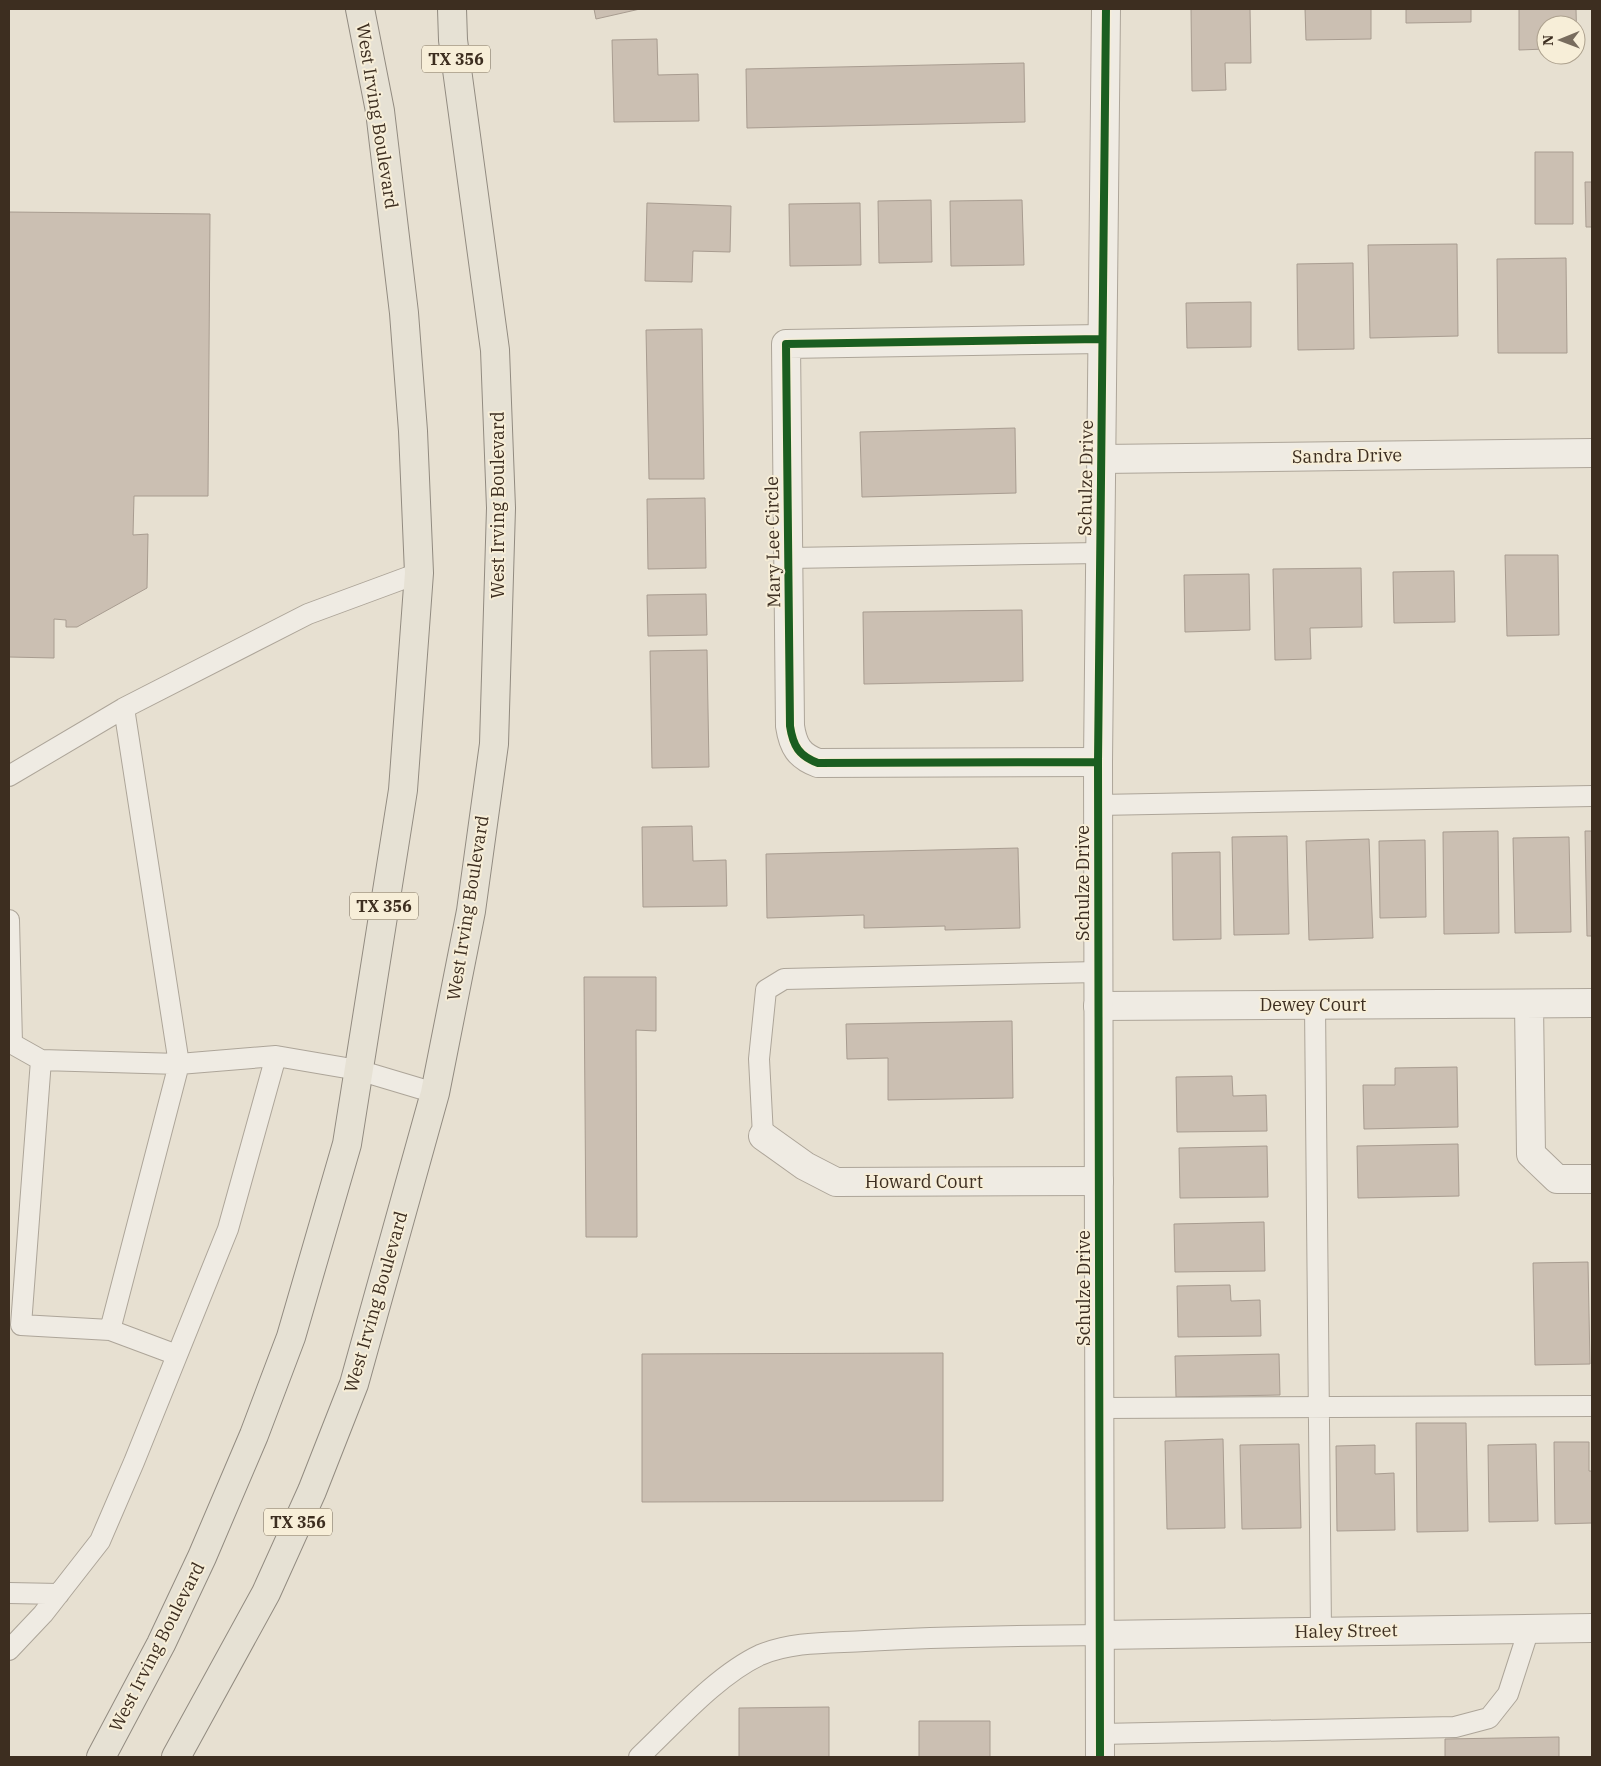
<svg xmlns="http://www.w3.org/2000/svg" width="1601" height="1766" font-family="'IBM Plex Serif',serif">
	<style>
		.building { fill: #cbbfb2; stroke: #a89c90 }
		.lines { fill: none; stroke-linecap: round; stroke-linejoin: round }
		.service-casing { stroke: #ada599; stroke-width: 22 }
		.minor-casing { stroke: #ada599; stroke-width: 30 }
		.tertiary-casing { stroke: #ada599; stroke-width: 30 }
		.primary-casing { stroke: #928b80; stroke-width: 30 }
		.service { stroke: #efebe3; stroke-width: 20 }
		.minor { stroke: #efebe3; stroke-width: 28 }
		.tertiary { stroke: #efebe3; stroke-width: 28 }
		.primary { stroke: #e6e1d4; stroke-width: 28 }
		.cycleway-casing { stroke: #f7eed8; stroke-width: 11 }
		.cycleway { stroke: #1b5e20; stroke-width: 8 }
		.labels { text-anchor: middle; stroke-width: 4; stroke-linejoin: round; paint-order: stroke }
		.shield { fill: #f7eed8; stroke: #756857; stroke-width: 1 }
		.shield-label { font-size: 16px; font-weight: bold; fill: #3d2e20 }
		.street-label { font-size: 18px; fill: #3d2e20; stroke: #f7eed8 }
	</style>
	<rect width="100%" height="100%" fill="#e7e0d1"/>
	<!-- building -->
	<path class="building" d="M594 9H640L596 19Z
		M1191 9H1250L1251 63H1225L1226 90 1192 91Z
		M1305 9H1371V39L1306 40Z
		M1406 9H1471V22L1406 23Z
		M1519 9H1576L1577 49 1576 25H1546V49L1519 50Z
		M657 39 658 75 698 74 699 121 614 122 612 40Z
		M1024 63 1025 122 747 128 746 69Z
		M1535 152H1573V224H1535Z
		M1585 182H1592V227H1586Z
		M931 200 932 262 879 263 878 201Z
		M1022 200 1024 265 951 266 950 201Z
		M647 203 731 206 730 252 693 251 692 282 645 281Z
		M860 203 861 265 790 266 789 204Z
		M9 212 210 214 208 496H134L133 535 148 534 147 588 77 627H66V620L54 619V658L9 657Z
		M1457 244 1458 336 1370 338 1368 245Z
		M1566 258 1567 353H1498L1497 259Z
		M1353 263 1354 349 1298 350 1297 264Z
		M1251 302V347L1187 348 1186 303Z
		M702 329 704 479H649L646 330Z
		M1015 428 1016 493 862 497 860 432Z
		M705 498 706 568 648 569 647 499Z
		M1505 555H1558L1559 635 1507 636Z
		M1361 568 1362 627 1310 628 1311 659 1275 660 1273 569Z
		M1454 571 1455 622 1394 623 1393 572Z
		M1249 574 1250 630 1185 632 1184 575Z
		M706 594 707 635 648 636 647 595Z
		M1022 610 1023 681 864 684 863 612Z
		M707 650 709 767 652 768 650 651Z
		M692 826 693 861 726 860 727 906 643 907 642 827Z
		M1498 831 1499 933 1444 934 1443 832Z
		M1585 831H1592V936H1587Z
		M1287 836 1289 934 1234 935 1232 837Z
		M1569 837 1571 932 1515 933 1513 838Z
		M1369 839 1373 938 1309 940 1306 841Z
		M1425 840 1426 917 1380 918 1379 841Z
		M1018 848 1020 928 945 930V926L864 928V915L767 918 766 854Z
		M1220 852 1221 939 1173 940 1172 853Z
		M584 977H656V1031L636 1030 637 1237H586Z
		M1012 1021 1013 1098 888 1100V1058L847 1059 846 1024Z
		M1457 1067 1458 1127 1364 1129 1363 1085H1395V1068Z
		M1232 1076 1233 1096 1266 1095 1267 1131 1177 1132 1176 1077Z
		M1458 1144 1459 1196 1358 1198 1357 1146Z
		M1267 1146 1268 1197 1180 1198 1179 1148Z
		M1264 1222 1265 1271 1175 1272 1174 1224Z
		M1588 1262 1590 1364 1535 1365 1533 1263Z
		M1230 1285 1231 1301 1260 1300 1261 1336 1178 1337 1177 1286Z
		M943 1353V1501L642 1502V1354Z
		M1279 1354 1280 1395 1176 1397 1175 1356Z
		M1416 1423H1466L1468 1531 1417 1532Z
		M1223 1439 1225 1528 1167 1529 1165 1441Z
		M1554 1442H1589V1471H1592V1523L1555 1524Z
		M1299 1444 1301 1528 1242 1529 1240 1445Z
		M1536 1444 1538 1521 1489 1522 1488 1445Z
		M1375 1445V1474L1394 1473 1395 1530 1337 1531 1336 1446Z
		M829 1707V1757H739V1708Z
		M919 1721H990V1757H919Z
		M1559 1737V1757H1445V1739Z"/>
	<g class="lines">
		<!-- service casing -->
		<g class="service-casing">
			<path id="service" d="M789 558 1100 553
				M9 776 124 708 308 614 419 573
				M1098 805 1592 796
				M9 920 12 1043
				M1315 1005 1321 1632
				M9 1042 41 1060 21 1325 110 1330 179 1064 276 1056
				M41 1060 179 1064 124 708
				M763 1136 759 1059 766 990 784 979 1098 972
				M110 1330 177 1355
				M1099 1408 1592 1406
				M9 1593 59 1594
				M9 1650 43 1614 100 1541 134 1462 228 1229 276 1056 358 1070 435 1093
				M1100 1734 1455 1727 1489 1718 1508 1694 1529 1629
				M639 1757C674 1724 717 1675 760 1655 793 1641 830 1643 865 1641 943 1636 1021 1636 1099 1635"/>
		</g>
		<!-- minor casing -->
		<g class="minor-casing">
			<path id="minor" d="M1101 459 1592 453
				M1098 762 818 763C799 756 793 746 790 726L786 344 1102 339
				M1529 1004 1531 1154 1557 1179H1592
				M1098 1006 1592 1003
				M763 1136 805 1166 836 1182 1099 1181
				M1099 1635 1592 1628"/>
		</g>
		<!-- tertiary casing -->
		<g class="tertiary-casing">
			<path id="tertiary" d="M1100 1757 1098 762 1106 9"/>
		</g>
		<!-- primary casing -->
		<g class="primary-casing">
			<path id="primary" d="M101 1757 161 1644 202 1557 254 1435 291 1337 347 1144 403 790 419 573 413 431 404 313 380 111 360 9
				M176 1757 266 1593 312 1491 354 1384 435 1093 471 911 494 744 501 508 495 350 453 40 452 9"/>
		</g>
		<!-- service -->
		<use href="#service" class="service"/>
		<!-- minor -->
		<use href="#minor" class="minor"/>
		<!-- tertiary -->
		<use href="#tertiary" class="tertiary"/>
		<!-- primary -->
		<use href="#primary" class="primary"/>
		<!-- cycleway casing -->
		<g class="cycleway-casing">
			<path id="cycleway" d="M1098 762 818 763C799 756 793 746 790 726L786 344 1102 339
				M1100 1757 1098 762 1106 9"/>
		</g>
		<!-- cycleway -->
		<use href="#cycleway" class="cycleway"/>
	</g>
	<g class="labels">
		<!-- shield labels -->
		<g class="shield">
			<rect x="422" y="45.5" width="68" height="27" rx="4"/>
			<rect x="350" y="892.5" width="68" height="27" rx="4"/>
			<rect x="264" y="1508.5" width="68" height="27" rx="4"/>
		</g>
		<g class="shield-label">
			<text x="456" y="65">TX 356</text>
			<text x="384" y="912">TX 356</text>
			<text x="298" y="1528">TX 356</text>
		</g>
		<!-- street labels -->
		<g class="street-label">
			<text transform="translate(377 116) rotate(81)" y="6">West Irving Boulevard</text>
			<text transform="translate(1347 456) rotate(-1)" y="6">Sandra Drive</text>
			<text transform="translate(1086 478) rotate(-89)" y="6">Schulze Drive</text>
			<text transform="translate(498 505) rotate(-90)" y="6">West Irving Boulevard</text>
			<text transform="translate(773 542) rotate(-91)" y="6">Mary Lee Circle</text>
			<text transform="translate(1083 883) rotate(-90)" y="6">Schulze Drive</text>
			<text transform="translate(468 908) rotate(-81)" y="6">West Irving Boulevard</text>
			<text x="1313" y="1011">Dewey Court</text>
			<text x="924" y="1188">Howard Court</text>
			<text transform="translate(1084 1288) rotate(-90)" y="6">Schulze Drive</text>
			<text transform="translate(376 1302) rotate(-74)" y="6">West Irving Boulevard</text>
			<text transform="translate(1346 1631) rotate(-1)" y="6">Haley Street</text>
			<text transform="translate(157 1647) rotate(-63)" y="6">West Irving Boulevard</text>
		</g>
	</g>
	<!-- border -->
	<rect width="1601" height="1766" fill="none" stroke="#3d2e20" stroke-width="20"/>
	<!-- north arrow -->
	<g transform="translate(1561 40) rotate(269)"><circle r="24" fill="#f7eed8" stroke="#ada18e"/>
	<path d="M0-4L9 19L0 12L-9 19Z" fill="#786c5e"/>
	<text y="-8" font-size="14" font-weight="bold" text-anchor="middle" fill="#3d2e20">N</text>
	</g>
</svg>
